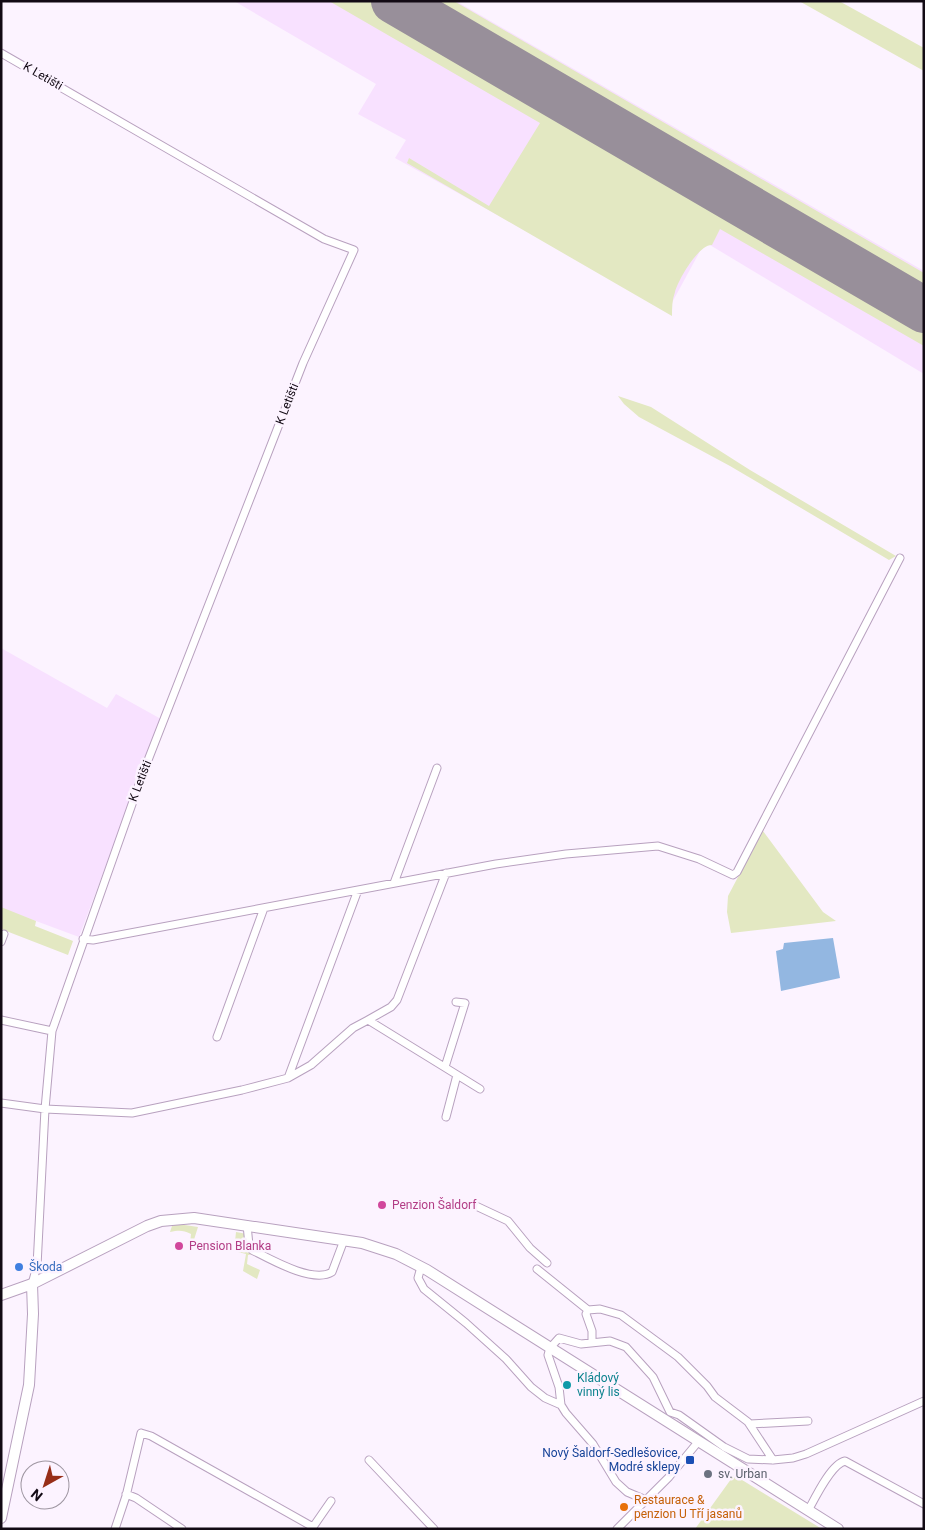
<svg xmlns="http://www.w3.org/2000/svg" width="925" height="1530" font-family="Roboto,sans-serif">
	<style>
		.built { fill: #f8e1ff }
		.green { fill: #e3e8c2 }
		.water { fill: #93b7e1 }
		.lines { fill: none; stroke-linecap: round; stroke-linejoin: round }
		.runway { stroke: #988f9a; stroke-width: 46 }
		.street-casing { stroke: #b8a1bf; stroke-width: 9 }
		.secondary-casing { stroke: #b8a1bf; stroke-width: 12 }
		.street { stroke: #fff; stroke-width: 7 }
		.secondary { stroke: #fff; stroke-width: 10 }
		.hotel-dot { fill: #d1479c; stroke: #fcf3ff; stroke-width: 2 }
		.shop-dot { fill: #3f7fe0; stroke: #fcf3ff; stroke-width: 2 }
		.culture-dot { fill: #0f9aa8; stroke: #fcf3ff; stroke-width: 2 }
		.transit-dot { fill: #1a4fb4; stroke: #fcf3ff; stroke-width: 2 }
		.worship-dot { fill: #6b7280; stroke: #fcf3ff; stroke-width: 2 }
		.food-dot { fill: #e8710a; stroke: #fcf3ff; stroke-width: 2 }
		.labels { text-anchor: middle; stroke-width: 5; stroke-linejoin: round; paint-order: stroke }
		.street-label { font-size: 12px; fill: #120a14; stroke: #fcf3ff }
		.hotel-label { font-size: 12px; fill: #b23c85; stroke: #fcf3ff; text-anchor: start }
		.shop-label { font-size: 12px; fill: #366cbe; stroke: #fcf3ff; text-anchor: start }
		.culture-label { font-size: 12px; fill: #0d838f; stroke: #fcf3ff; text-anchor: start }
		.transit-label { font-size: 12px; fill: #164399; stroke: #fcf3ff; text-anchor: end }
		.worship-label { font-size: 12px; fill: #5b616d; stroke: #fcf3ff; text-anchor: start }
		.food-label { font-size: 12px; fill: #c56008; stroke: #fcf3ff; text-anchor: start }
	</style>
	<rect width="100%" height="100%" fill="#fcf3ff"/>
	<!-- built -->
	<path class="built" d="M234 1H456L924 271V374L705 242 668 310 395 158 406 140 358 114 376 84Z
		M1 648 107 708 116 694 161 719 79 937 1 908Z"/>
	<!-- green -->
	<path class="green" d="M329 1H454L924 273V346L720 229 712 245C699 244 678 280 675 292 672 300 672 308 672 316L407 163 409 158 489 206 540 123Z
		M799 1H839L924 48V71Z
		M618 396 651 407 750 470 896 556 889 560 730 466 639 417 624 404Z
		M775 807 763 831 823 912 836 921 731 933 727 912 728 896Z
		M1 907 36 921 35 926 73 941 68 955 1 929Z
		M178 1224 198 1227 192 1246 190 1243 191 1234C183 1230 179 1230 170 1232L172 1226Z
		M236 1232 247 1234 248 1248 273 1262 254 1254 248 1255 247 1264 260 1270 257 1279 243 1271 246 1254 234 1251Z
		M734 1475 822 1529H695Z"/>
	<!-- water -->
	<path class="water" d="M833 938 840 978 781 991 776 951 783 949 784 943Z"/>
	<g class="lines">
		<!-- runway -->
		<path class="runway" d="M394 1 924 310"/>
		<!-- street casing -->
		<g class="street-casing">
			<path id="street" d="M1 53 324 239 354 250 303 363 143 773 52 1031 45 1109 37 1266 32 1284
				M394 883 437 768
				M83 939 93 940 496 864 566 854 658 846 699 859 733 875 737 872 900 558
				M1 942 4 934
				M1 1020 52 1031
				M368 1020 391 1007 397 1000 446 873
				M217 1037 264 908
				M445 1067 465 1003 456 1002
				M288 1078 358 890
				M1 1103 45 1109 132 1113 242 1090 288 1078 311 1065 353 1028 368 1020 480 1089
				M446 1117 457 1075
				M476 1206 508 1221 530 1248 547 1263
				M247 1225 249 1245 252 1250C270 1259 313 1284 332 1272L344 1240
				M421 1267 418 1278 424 1289 466 1323 506 1359 531 1387 545 1398 561 1405
				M537 1269 588 1310
				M592 1342V1331L586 1314 588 1310 600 1309 621 1315 678 1357 707 1386 715 1397 748 1422 773 1460
				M750 1424 808 1421
				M369 1460 434 1529
				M126 1494 136 1498 182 1529
				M646 1500 627 1492 616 1482 593 1444 566 1413 561 1405 559 1387 548 1355 550 1348 559 1338 581 1344 610 1341 626 1347 653 1377 670 1412 679 1415 724 1447 748 1459 773 1460 793 1458 806 1454 924 1401
				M808 1511C815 1498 831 1464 845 1461L924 1504
				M115 1529 126 1496 141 1433 151 1436 313 1527 331 1501
				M617 1529 669 1477 698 1442"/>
		</g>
		<!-- secondary casing -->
		<g class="secondary-casing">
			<path id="secondary" d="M1 1295 32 1284 147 1226 161 1221 194 1218 362 1243 396 1254 427 1270 838 1529
				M1 1518 29 1385 33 1314 32 1284"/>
		</g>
		<!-- street -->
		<use href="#street" class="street"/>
		<!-- secondary -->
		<use href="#secondary" class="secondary"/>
	</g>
	<!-- markers -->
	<g class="hotel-dot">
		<circle cx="382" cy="1205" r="5"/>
		<circle cx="179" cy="1246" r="5"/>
	</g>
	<circle class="shop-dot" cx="19" cy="1267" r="5"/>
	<circle class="culture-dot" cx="567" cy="1385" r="5"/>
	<rect class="transit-dot" x="685" y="1455" width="10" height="10" rx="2.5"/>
	<circle class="worship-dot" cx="708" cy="1474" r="5"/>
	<circle class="food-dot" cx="624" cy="1507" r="5"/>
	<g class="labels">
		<!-- street labels -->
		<g class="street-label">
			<text transform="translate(43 76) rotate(30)" y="4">K Letišti</text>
			<text transform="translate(287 404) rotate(-69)" y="4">K Letišti</text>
			<text transform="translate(140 781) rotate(-69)" y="4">K Letišti</text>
		</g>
		<!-- hotel labels -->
		<g class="hotel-label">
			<text x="392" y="1209">Penzion Šaldorf</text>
			<text x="189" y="1250">Pension Blanka</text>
		</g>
		<!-- shop labels -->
		<g class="shop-label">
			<text x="29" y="1271">Škoda</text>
		</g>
		<!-- culture labels -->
		<g class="culture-label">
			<text x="577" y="1382">Kládový<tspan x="577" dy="14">vinný lis</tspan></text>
		</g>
		<!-- transit labels -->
		<g class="transit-label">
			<text x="680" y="1457">Nový Šaldorf-Sedlešovice,<tspan x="680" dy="14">Modré sklepy</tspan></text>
		</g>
		<!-- worship labels -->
		<g class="worship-label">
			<text x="718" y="1478">sv. Urban</text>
		</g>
		<!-- food labels -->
		<g class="food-label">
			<text x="634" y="1504">Restaurace &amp;<tspan x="634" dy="14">penzion U Tří jasanů</tspan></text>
		</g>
	</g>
	<!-- border -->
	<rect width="925" height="1530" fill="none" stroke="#120a14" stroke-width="5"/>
	<!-- north arrow -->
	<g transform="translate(45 1485) rotate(219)"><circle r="24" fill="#fcf3ff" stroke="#9e96a1"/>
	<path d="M0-4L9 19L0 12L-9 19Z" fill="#972e18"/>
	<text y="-8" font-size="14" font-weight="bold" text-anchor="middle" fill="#120a14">N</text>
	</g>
</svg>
